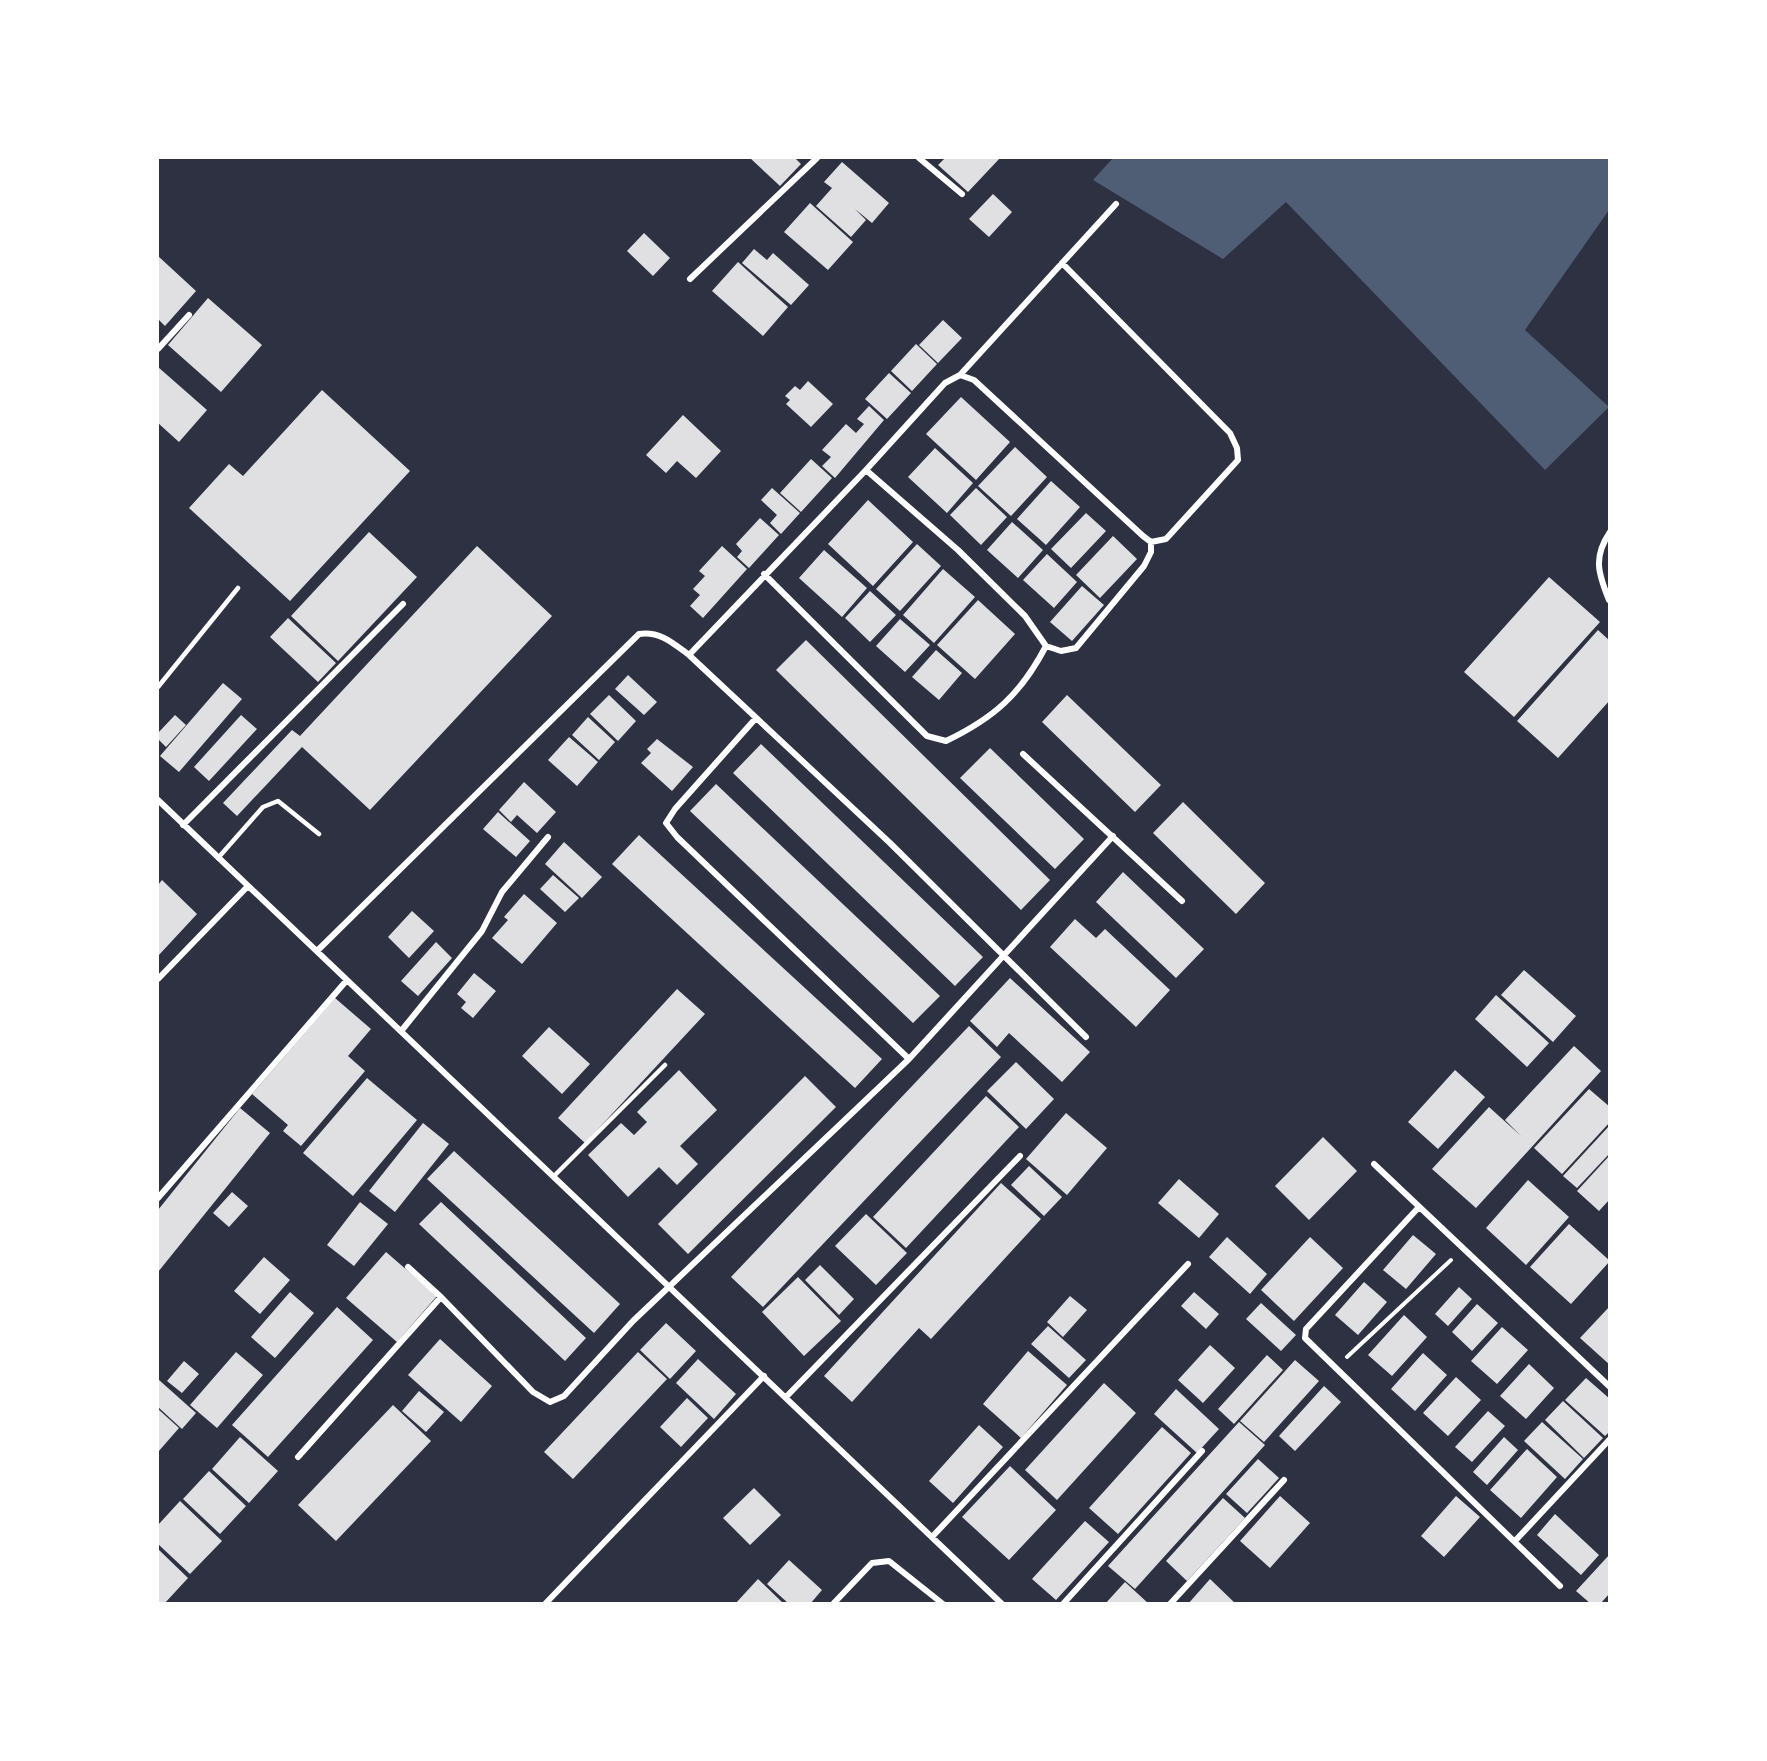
<svg xmlns="http://www.w3.org/2000/svg" width="1767" height="1761" font-family="Spectral,serif">
	<style>
		.water { fill: #4f5d75 }
		.building { fill: #e0e0e3 }
		.lines { fill: none; stroke-linecap: round; stroke-linejoin: round }
		.path { stroke: #fff; stroke-width: 4 }
		.service { stroke: #fff; stroke-width: 4.5 }
		.minor { stroke: #fff; stroke-width: 6 }
	</style>
	<rect width="100%" height="100%" fill="#2d3142"/>
	<!-- water -->
	<path class="water" d="M1113 158H1609V210L1525 330 1609 407 1545 470 1286 202 1223 259 1093 180Z"/>
	<!-- building -->
	<path class="building" d="M750 158H795L801 164 780 186Z
		M945 158H1000L968 192 938 165Z
		M842 162 889 203 872 223 855 209 866 220 851 237 816 206 832 188 824 182Z
		M993 194 1012 212 989 237 969 219Z
		M810 203 853 242 828 270 784 232Z
		M644 233 670 258 653 276 627 251Z
		M754 249 767 260 773 253 809 285 791 305 742 263Z
		M158 256 196 291 165 326 158 319Z
		M738 262 788 307 763 336 712 291Z
		M208 298 262 345 221 392 168 345Z
		M943 320 962 338 938 363 919 345Z
		M916 344 937 364 912 391 891 371Z
		M158 367 207 410 179 442 158 423Z
		M889 373 911 393 887 419 865 399Z
		M808 381 833 404 811 427 786 404 790 400 785 396 795 386 800 390Z
		M322 390 410 471 290 601 189 508 229 464 243 476Z
		M961 397 1010 442 976 480 926 434Z
		M869 406 884 420 835 478 822 466 831 457 822 450 846 424 856 433 864 424 857 419Z
		M683 415 721 451 696 478 677 461 666 473 646 455Z
		M1015 447 1047 477 1011 516 978 486Z
		M935 448 973 483 947 513 908 477Z
		M811 459 832 478 801 512 780 493Z
		M1051 481 1080 507 1046 545 1017 519Z
		M772 488 800 513 781 534 770 523 777 515 761 500Z
		M976 488 1007 517 981 545 950 515Z
		M868 500 913 542 873 586 828 544Z
		M1086 513 1106 531 1071 568 1051 549Z
		M760 518 779 535 749 568 737 557 742 551 736 544Z
		M1012 522 1043 550 1018 578 987 550Z
		M369 532 417 577 338 661 291 616Z
		M1113 536 1137 559 1100 598 1076 575Z
		M917 544 941 566 900 611 876 589Z
		M477 546 552 616 370 810 302 747 237 816 223 803 292 730 300 736Z
		M722 546 747 569 703 618 690 606 700 595 693 589 705 576 699 571Z
		M824 550 867 588 842 617 799 578Z
		M1047 554 1077 582 1054 608 1023 580Z
		M943 569 975 597 934 643 903 615Z
		M1549 577 1600 622 1514 717 1464 672Z
		M1082 586 1104 605 1072 641 1050 622Z
		M870 591 896 615 870 642 845 618Z
		M978 600 1015 634 975 679 937 645Z
		M288 618 336 663 318 682 270 637Z
		M900 619 930 645 905 672 876 646Z
		M1598 630 1610 641V700L1558 758 1517 721Z
		M806 640 1050 880 1021 910 776 670Z
		M936 650 962 673 939 700 912 677Z
		M628 675 657 702 644 715 615 689Z
		M223 683 242 699 179 772 160 756Z
		M609 695 636 721 618 741 590 714Z
		M1067 695 1161 785 1135 812 1042 722Z
		M175 715 186 725 166 747 158 739V733Z
		M241 715 257 729 209 781 194 767Z
		M588 717 615 742 599 760 572 735Z
		M569 737 598 762 577 786 548 760Z
		M657 739 693 767 672 791 641 763 651 753 647 749Z
		M761 744 983 957 955 986 733 773Z
		M990 748 1084 839 1055 869 960 778Z
		M524 782 556 812 537 833 517 815 511 822 499 810Z
		M716 784 940 996 913 1023 690 811Z
		M1183 802 1265 883 1236 914 1153 833Z
		M498 812 530 841 516 857 483 829Z
		M639 835 882 1059 855 1088 612 864Z
		M564 842 602 877 582 898 545 864Z
		M1123 872 1204 949 1176 978 1096 902Z
		M553 875 579 898 565 912 540 889Z
		M162 880 197 914 158 956V885Z
		M524 894 557 923 522 964 492 938 508 920 504 917Z
		M412 911 434 931 409 958 388 937Z
		M1075 919 1096 938 1105 929 1170 990 1136 1027 1050 947Z
		M436 942 452 958 418 996 401 981Z
		M1524 970 1576 1016 1553 1042 1501 995Z
		M474 973 496 991 473 1018 461 1008 466 1002 457 994Z
		M1010 978 1090 1052 1062 1082 1009 1033 997 1047 970 1021Z
		M677 989 705 1014 585 1143 558 1118Z
		M1496 995 1549 1043 1527 1067 1475 1019Z
		M335 998 371 1029 348 1056 365 1071 301 1146 283 1131 288 1125 252 1094Z
		M969 1026 1001 1057 763 1307 731 1277Z
		M549 1027 590 1064 562 1094 522 1056Z
		M1574 1046 1601 1071 1476 1208 1432 1169 1489 1107 1521 1136 1505 1120Z
		M1016 1062 1054 1099 1026 1129 987 1091Z
		M679 1070 717 1110 680 1146 698 1164 677 1185 659 1167 628 1197 588 1155 621 1123 634 1135 647 1122 637 1112Z
		M1455 1070 1485 1097 1438 1149 1408 1122Z
		M805 1076 836 1107 688 1254 658 1224Z
		M367 1078 417 1120 353 1196 303 1153Z
		M1589 1089 1610 1107V1122L1562 1174 1534 1148Z
		M986 1096 1019 1127 906 1248 873 1217Z
		M240 1108 270 1133 158 1272V1210Z
		M1066 1113 1107 1148 1067 1195 1026 1159Z
		M423 1123 449 1144 395 1212 369 1191Z
		M1610 1125V1153L1577 1188 1563 1176Z
		M1323 1137 1357 1171 1309 1220 1275 1186Z
		M454 1151 620 1304 594 1333 427 1179Z
		M1610 1155V1199L1599 1211 1577 1191Z
		M1029 1166 1062 1197 1044 1216 1011 1185Z
		M1179 1179 1219 1214 1199 1238 1158 1203Z
		M1528 1180 1569 1217 1526 1265 1486 1228Z
		M1001 1183 1041 1219 931 1339 919 1328 852 1402 824 1376Z
		M232 1192 248 1206 229 1227 213 1213Z
		M360 1202 388 1224 354 1266 327 1245Z
		M441 1202 586 1338 565 1361 419 1224Z
		M866 1214 907 1253 876 1285 835 1246Z
		M1569 1224 1610 1261 1571 1304 1530 1267Z
		M1413 1235 1436 1254 1406 1289 1383 1270Z
		M1227 1237 1267 1274 1250 1294 1209 1257Z
		M1310 1237 1343 1268 1294 1321 1261 1290Z
		M386 1252 437 1296 397 1342 346 1298Z
		M264 1257 290 1280 260 1314 234 1291Z
		M820 1265 854 1299 839 1315 805 1280Z
		M798 1277 841 1321 804 1356 762 1312Z
		M1364 1282 1387 1302 1358 1335 1335 1315Z
		M1459 1287 1472 1299 1448 1326 1435 1314Z
		M290 1292 314 1313 275 1358 251 1337Z
		M1194 1292 1219 1314 1206 1329 1181 1306Z
		M1070 1296 1087 1310 1063 1337 1047 1322Z
		M1261 1303 1296 1335 1281 1351 1246 1319Z
		M1477 1304 1498 1323 1472 1351 1452 1332Z
		M1610 1306V1365L1580 1338Z
		M337 1307 373 1340 268 1457 232 1425Z
		M1404 1315 1427 1337 1392 1376 1368 1355Z
		M666 1323 696 1351 670 1379 640 1350Z
		M1048 1326 1086 1360 1069 1378 1031 1344Z
		M1502 1327 1528 1350 1497 1384 1471 1361Z
		M440 1339 492 1386 461 1422 408 1375Z
		M1210 1345 1235 1368 1203 1403 1178 1380Z
		M1028 1351 1067 1385 1021 1438 983 1404Z
		M236 1352 263 1375 217 1428 190 1405Z
		M638 1352 667 1379 573 1479 544 1452Z
		M1423 1353 1447 1375 1415 1411 1391 1389Z
		M1267 1355 1283 1370 1234 1424 1218 1409Z
		M698 1359 736 1394 714 1419 676 1383Z
		M1295 1360 1319 1381 1264 1442 1240 1421Z
		M184 1361 199 1374 182 1393 167 1381Z
		M1529 1364 1554 1388 1526 1419 1500 1396Z
		M1456 1377 1481 1400 1448 1436 1423 1413Z
		M1586 1378 1610 1399V1431L1605 1436 1565 1400Z
		M159 1380 196 1413 182 1429 158 1407Z
		M1104 1383 1136 1413 1057 1500 1025 1470Z
		M1324 1386 1341 1402 1295 1451 1279 1436Z
		M1176 1389 1219 1429 1197 1453 1154 1414Z
		M419 1391 444 1412 426 1432 402 1411Z
		M687 1398 708 1418 681 1447 660 1427Z
		M1563 1401 1603 1438 1584 1458 1545 1420Z
		M393 1405 431 1441 336 1541 298 1505Z
		M158 1409 179 1428 158 1452Z
		M1488 1411 1505 1426 1472 1462 1455 1447Z
		M1239 1422 1265 1445 1135 1589 1108 1566Z
		M1542 1422 1583 1459 1565 1479 1524 1441Z
		M979 1425 1003 1447 953 1503 929 1481Z
		M1162 1427 1191 1453 1118 1534 1089 1508Z
		M240 1437 278 1471 249 1503 212 1469Z
		M1504 1437 1518 1450 1487 1485 1473 1472Z
		M1527 1449 1557 1477 1521 1518 1490 1490Z
		M1258 1459 1279 1478 1247 1513 1226 1494Z
		M1010 1466 1056 1510 1009 1560 962 1517Z
		M209 1471 246 1506 220 1534 183 1499Z
		M754 1488 781 1515 750 1545 723 1518Z
		M1280 1496 1310 1523 1270 1568 1240 1541Z
		M1456 1496 1480 1517 1444 1557 1421 1536Z
		M1223 1498 1245 1518 1187 1581 1166 1561Z
		M180 1501 222 1541 190 1574 158 1544V1525Z
		M1555 1514 1599 1555 1581 1575 1537 1535Z
		M1085 1521 1109 1542 1056 1600 1032 1579Z
		M158 1549 188 1578 164 1604H158Z
		M1610 1554V1593L1600 1604H1591L1576 1591Z
		M789 1560 822 1590 810 1604H789L767 1584Z
		M758 1579 784 1604H735Z
		M1210 1579 1236 1604H1188Z
		M1125 1582 1149 1604H1105Z"/>
	<g class="lines">
		<!-- path -->
		<path class="path" d="M1347 1357 1451 1260"/>
		<!-- service -->
		<path class="service" d="M158 687 238 588
			M218 858 263 807 278 801 319 834
			M554 1176 665 1065"/>
		<!-- minor -->
		<path class="minor" d="M919 158 962 194
			M1062 263 1230 433 1237 448 1238 460 1166 539 1151 542 1143 536 974 380 960 375 945 383 866 470 689 655 890 843 1086 1037
			M690 279 817 158
			M158 349 189 315
			M960 375 1116 204
			M866 470 958 550 1025 616 1046 646 1061 651 1076 648 1144 566 1151 552V542
			M764 574 927 736 946 741C994 718 1021 694 1046 646
			M1609 600C1598 573 1593 557 1610 532
			M756 718 675 809 666 823 677 837 909 1059
			M1023 754 1182 901
			M158 800 1002 1604
			M183 825 403 604
			M317 951 639 634C660 631 673 643 689 655
			M158 979 248 886
			M402 1030 482 931 502 892 548 837
			M1374 1164 1610 1387
			M158 1198 347 980
			M1419 1207 1306 1329 1305 1338 1560 1586
			M408 1267 441 1297 533 1392 550 1402 564 1396 633 1321 909 1059 1113 836
			M787 1396 1020 1156
			M298 1457 441 1297
			M932 1537 1188 1264
			M1515 1541 1610 1439
			M545 1604 764 1376
			M833 1604 872 1563 889 1561 943 1604
			M1063 1604 1202 1451
			M1170 1604 1284 1480"/>
	</g>
	<!-- border -->
	<rect width="1767" height="1761" fill="none" stroke="#ffffff" stroke-width="318"/>
</svg>
